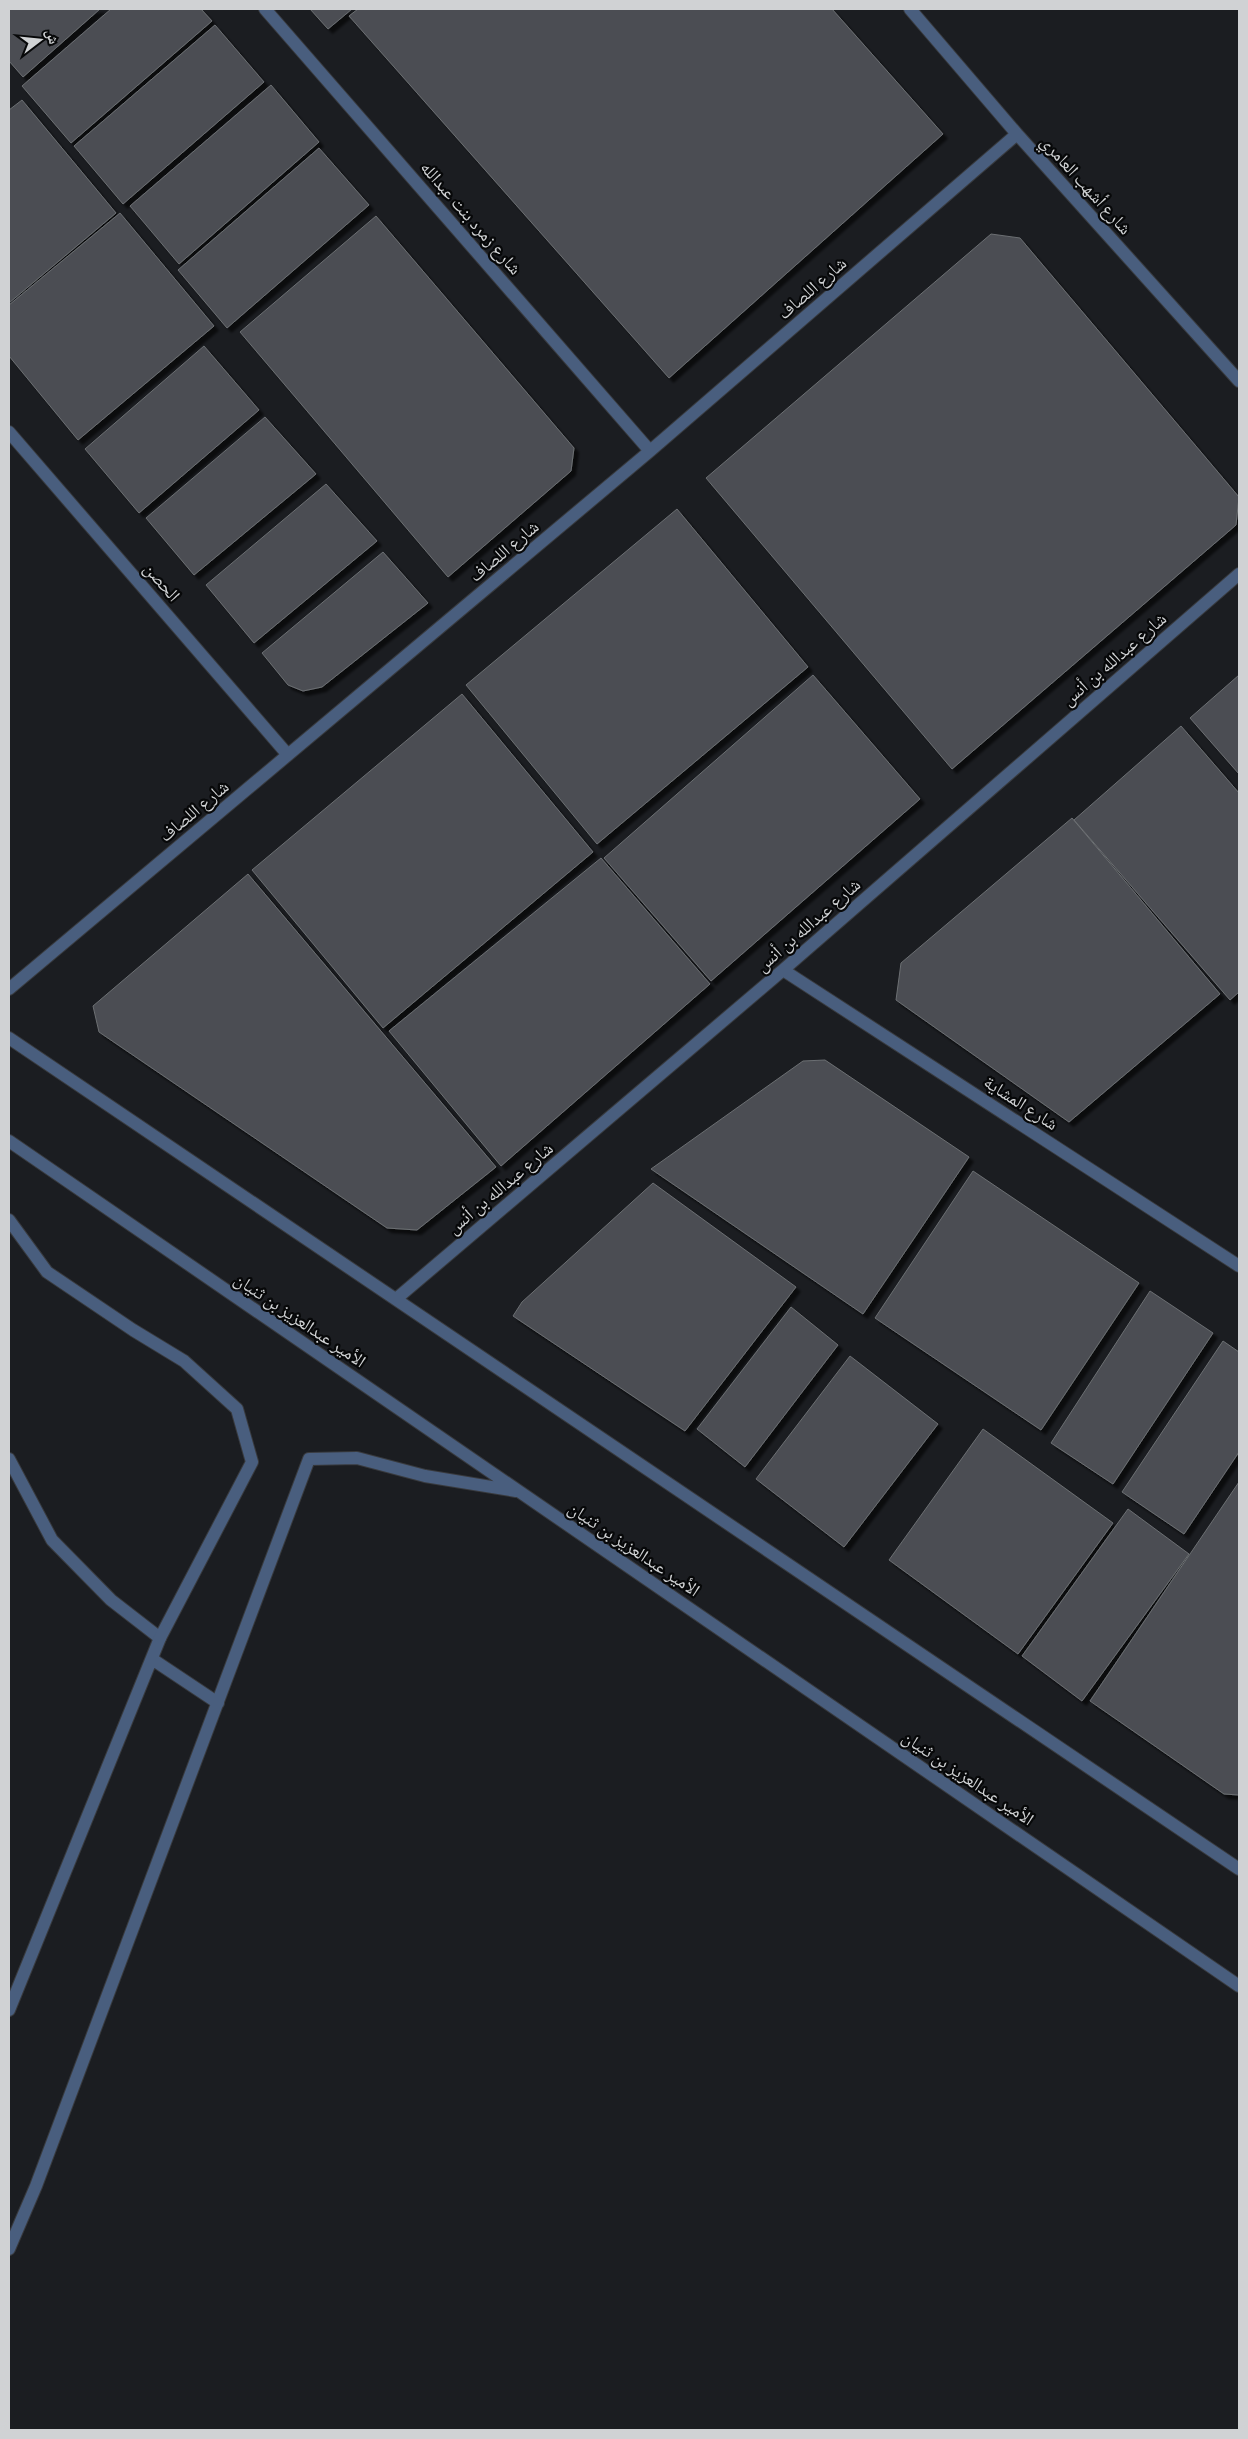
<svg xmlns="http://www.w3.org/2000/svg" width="1248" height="2439" font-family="Manrope,'Noto Naskh Arabic',sans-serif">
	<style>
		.building { fill: #4b4e52; stroke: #6c6f73; filter: url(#shadow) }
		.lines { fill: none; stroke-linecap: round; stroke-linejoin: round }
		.lane-casing { stroke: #383a3e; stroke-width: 14 }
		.street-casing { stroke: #383a3e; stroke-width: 14 }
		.lane { stroke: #495e7e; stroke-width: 12 }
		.street { stroke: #495e7e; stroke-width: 12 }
		.labels { text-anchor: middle; stroke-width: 4.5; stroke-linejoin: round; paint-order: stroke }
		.street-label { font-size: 18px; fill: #d0d2d4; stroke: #070809 }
	</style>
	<defs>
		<filter id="shadow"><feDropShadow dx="4.5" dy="4.5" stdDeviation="1" flood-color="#0009"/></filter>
	</defs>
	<rect width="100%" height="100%" fill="#1b1d21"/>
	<!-- building -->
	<path class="building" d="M9 9H100L23 77 9 61Z
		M111 9H201L212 21 71 143 22 86Z
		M310 9H352L328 29Z
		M358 9H832L943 134 669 378 349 16Z
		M215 25 264 82 123 204 74 146Z
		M271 85 319 142 179 264 130 206Z
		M22 100 116 213 9 303V110Z
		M319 148 369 205 227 328 178 270Z
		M120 213 214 326 78 440 9 356V305Z
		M376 216 574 448 571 471 448 577 240 332Z
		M991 234 1020 238 1239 497 1236 525 952 769 706 478Z
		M204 346 259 410 139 513 85 449Z
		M265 417 316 474 194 575 146 518Z
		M326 484 377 541 254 643 206 585Z
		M677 509 808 667 597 844 466 685Z
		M383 552 428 603 322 687 303 691 288 685 262 653Z
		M813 675 920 799 711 981 604 858Z
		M1239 675V774L1190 718Z
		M462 694 593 852 383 1028 252 870Z
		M1181 726 1239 793V992L1230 1000 1074 820Z
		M1072 818 1220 994 1069 1122 896 1000 901 963Z
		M601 858 710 984 501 1166 389 1031Z
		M248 874 496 1167 417 1230 387 1228 99 1032 93 1006Z
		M825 1060 969 1157 863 1314 651 1169 803 1061Z
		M973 1171 1139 1283 1041 1430 875 1318Z
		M653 1183 796 1287 685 1431 513 1316 522 1302Z
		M1150 1291 1213 1333 1113 1484 1051 1443Z
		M791 1307 838 1345 745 1467 697 1429Z
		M1223 1341 1239 1352V1452L1184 1534 1122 1492Z
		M850 1356 938 1424 844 1547 756 1479Z
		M983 1429 1113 1523 1018 1654 889 1560Z
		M1239 1482V1795L1224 1794 1090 1701Z
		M1128 1509 1189 1554 1082 1701 1022 1656Z"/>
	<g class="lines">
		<!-- lane casing -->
		<g class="lane-casing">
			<path id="lane" d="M9 1459 52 1540 111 1600 160 1638"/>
		</g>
		<!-- street casing -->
		<g class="street-casing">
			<path id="street" d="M265 9 650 451
				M910 9 1017 134 1239 381
				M9 432 288 755
				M783 970 1239 1266
				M9 989 650 451 1017 134
				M9 1038 1239 1869
				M9 1141 1239 1986
				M9 1220 47 1272 133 1330 184 1361 237 1409 252 1462 160 1638 9 2010
				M396 1299 783 970 1239 574
				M152 1659 218 1703
				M9 2249 36 2186 309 1459 357 1458 425 1476 516 1491"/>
		</g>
		<!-- lane -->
		<use href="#lane" class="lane"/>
		<!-- street -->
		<use href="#street" class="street"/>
	</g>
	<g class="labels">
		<!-- street labels -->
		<g class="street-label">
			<text transform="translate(1086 185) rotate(48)" y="6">شارع أشهب العامري</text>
			<text transform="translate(471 218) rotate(49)" y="6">شارع زمرد بنت عبدالله</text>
			<text transform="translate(812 288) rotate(-41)" y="6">شارع اللصاف</text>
			<text transform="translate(504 551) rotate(-40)" y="6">شارع اللصاف</text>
			<text transform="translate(162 582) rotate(49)" y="6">الحصن</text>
			<text transform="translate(1114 659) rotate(-41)" y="6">شارع عبدالله بن أنس</text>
			<text transform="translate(194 811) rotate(-40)" y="6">شارع اللصاف</text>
			<text transform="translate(808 925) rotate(-41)" y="6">شارع عبدالله بن أنس</text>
			<text transform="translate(1021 1103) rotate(33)" y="6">شارع المشاية</text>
			<text transform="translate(500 1188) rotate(-40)" y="6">شارع عبدالله بن أنس</text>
			<text transform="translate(300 1320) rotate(34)" y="6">الأمير عبدالعزيز بن ثنيان</text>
			<text transform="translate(634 1549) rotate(34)" y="6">الأمير عبدالعزيز بن ثنيان</text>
			<text transform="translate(968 1778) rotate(34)" y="6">الأمير عبدالعزيز بن ثنيان</text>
		</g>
	</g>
	<!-- border -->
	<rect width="1248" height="2439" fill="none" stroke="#d0d2d4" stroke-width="20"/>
	<!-- north arrow -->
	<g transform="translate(40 40) rotate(74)" stroke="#070809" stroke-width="4" paint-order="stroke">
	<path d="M0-4L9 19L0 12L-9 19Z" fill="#d0d2d4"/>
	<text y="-8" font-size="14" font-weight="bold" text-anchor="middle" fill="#d0d2d4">ش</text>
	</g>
</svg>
